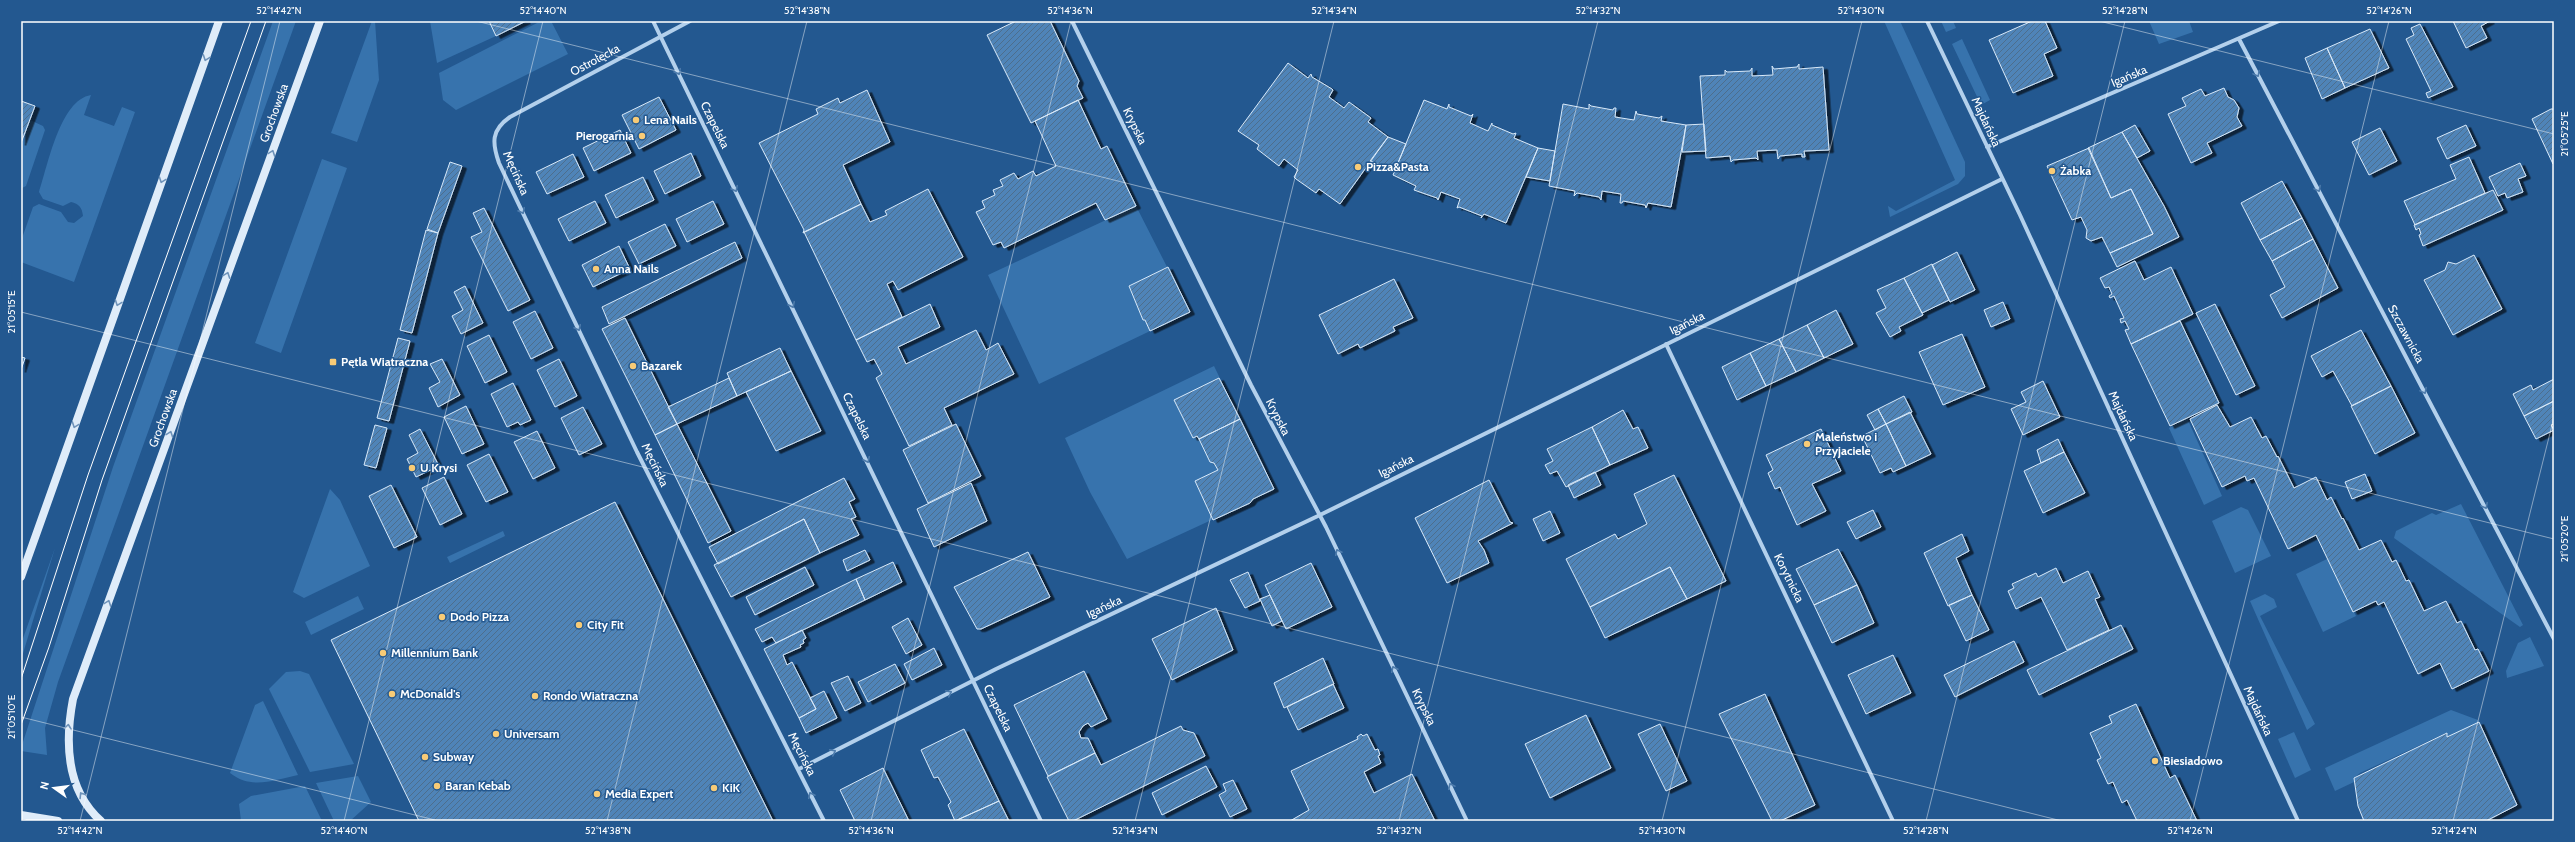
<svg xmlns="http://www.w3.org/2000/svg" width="2575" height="842" font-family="Cabin,sans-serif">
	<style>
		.grass { fill: #3773ad }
		.building { fill: url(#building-hatch); stroke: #d8e9f9; filter: url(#shadow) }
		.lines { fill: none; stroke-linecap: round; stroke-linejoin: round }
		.minor { stroke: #b3d0ec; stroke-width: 4 }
		.secondary { stroke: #dfecf9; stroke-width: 8 }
		.tram { stroke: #fff; stroke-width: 1 }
		.oneway { stroke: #6e93ba }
		.oneway2 { stroke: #4e7cac }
		.ticks { fill: none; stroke: #fff; stroke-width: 1; stroke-opacity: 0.45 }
		.poi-dot { fill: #f8cb76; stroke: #235890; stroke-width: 1.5 }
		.labels { text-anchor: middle; stroke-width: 3; stroke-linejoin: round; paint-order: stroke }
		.street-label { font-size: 12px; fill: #fff; stroke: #235890 }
		.poi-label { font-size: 12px; font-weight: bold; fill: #fff; stroke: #235890; text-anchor: start }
		.neatline { fill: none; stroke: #fff; stroke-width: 1.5 }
		.ticks-label { font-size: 10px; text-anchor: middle; fill: #fff }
	</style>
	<defs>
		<pattern id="building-hatch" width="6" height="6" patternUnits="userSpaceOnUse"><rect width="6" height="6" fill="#5084b8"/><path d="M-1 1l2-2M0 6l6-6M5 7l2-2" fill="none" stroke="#4e6e8d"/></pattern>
		<filter id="shadow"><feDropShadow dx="4.5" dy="2.5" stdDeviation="0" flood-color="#0009"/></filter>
	</defs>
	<rect width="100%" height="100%" fill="#235890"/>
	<!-- grass -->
	<path class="grass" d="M273 21H296L58 682 45 728 47 755 21 751V748L113 467Z
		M372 21H375L379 80 357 142 331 133Z
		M430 21H489L496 36 437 63Z
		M541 21H551L568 54 456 110 443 100 439 73Z
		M1884 21H1900L1965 162V176L1958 184 1890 217 1888 206 1896 211 1955 180Z
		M1941 21H1953L1956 28 1946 32Z
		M2149 21H2189L2193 32 2159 44Z
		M1962 39 1990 100 1981 105 1952 44Z
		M91 95 84 115 114 126 122 107 135 112 74 282 21 262V241L33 207 39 204 61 212 68 222 74 223 83 216C82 207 79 204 71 202L63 206 43 199 39 192C48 165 60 100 91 95Z
		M30 120 43 126 45 130 26 186 22 188 21 143Z
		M322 159 347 168 281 353 255 343Z
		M1136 206 1190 312 1039 384 988 275Z
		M1214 366 1274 489 1235 511H1231L1127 559 1090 492 1065 438Z
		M2187 418 2222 496 2204 505 2169 428Z
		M330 489 340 500 370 566 304 598 293 592Z
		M2461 504 2523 625 2520 627 2394 538 2396 531 2432 513 2436 515Z
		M2241 507 2248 510 2271 556 2235 573 2212 521Z
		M503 531 505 536 450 563 447 557Z
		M55 548 21 660V644Z
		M2327 559 2356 616 2323 632 2296 574Z
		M2265 594 2274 599 2277 607 2260 616 2315 724 2307 730 2250 601Z
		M358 596 364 609 311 635 305 622Z
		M2530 637 2544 666 2507 678 2506 671 2518 643Z
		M300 671 309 674 354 764 310 772 269 689 286 672Z
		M263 701 298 775C273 780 252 790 230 773L255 705Z
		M2451 710 2478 720V723L2447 737 2446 733 2360 773 2354 778V782L2335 791 2325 768Z
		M2294 732 2311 770 2295 778 2278 739Z
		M358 776 371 802 350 821H334L316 783Z
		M305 786 322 821H241L239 804 251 796Z"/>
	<!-- building -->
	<path class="building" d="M489 21H526L496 36Z
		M1016 21H1050L1079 81 1077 86 1083 98 1031 123 987 35Z
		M2032 21H2045L2057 48 2044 54 2053 76 2013 93 1989 40Z
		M2453 21H2490L2481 26 2487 38 2466 48Z
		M2420 24 2453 87 2428 98 2426 93 2431 91 2406 39 2414 35 2411 28Z
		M2370 29 2389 68 2345 88 2327 48Z
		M2327 48 2345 88 2322 99 2305 58Z
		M1288 63 1308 78 1311 74 1312 77 1332 89 1333 90 1329 97 1344 108 1349 102 1371 118 1368 122 1388 137 1340 204 1319 189 1316 193 1296 179 1294 177 1298 170 1284 159 1279 166 1257 149 1259 145 1238 131Z
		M1799 64V69L1823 67 1829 150 1804 151 1805 157H1802V154L1780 156 1778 159 1777 150 1757 151 1758 160 1756 158 1733 160 1731 162 1730 156 1706 158 1700 76 1725 75V70L1727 72 1750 71 1752 68V76L1773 75 1772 66 1774 69 1797 67Z
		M2224 88 2228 97 2234 100 2239 108 2237 117 2242 126 2207 143 2212 153 2191 163 2168 114 2186 106 2182 98 2201 89 2205 96Z
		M867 90 890 142 843 165 861 204 803 233 804 230 759 143 818 114 816 109 838 98 840 103Z
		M659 97 676 130 639 149 622 115Z
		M1078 100 1101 149 1107 146 1136 206 1105 220 1096 203 1004 248 1001 242 993 245 976 212 985 208 982 201 995 195 993 190 1003 186 1000 180 1014 173 1018 179 1033 171 1036 176 1056 166 1035 121Z
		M1424 100 1447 109 1449 104V107L1471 116 1473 114 1470 123 1488 131 1492 123V125L1513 134 1516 133 1514 138 1538 148 1506 223 1484 214 1481 218 1482 216 1459 207 1457 208 1460 199 1441 192 1438 200 1437 198 1414 190 1416 186 1393 175Z
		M21 101 35 106 21 143Z
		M1563 104 1589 109V104L1591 106 1613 110 1614 108H1616L1615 117 1634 120 1636 111 1637 114 1659 118 1662 116 1661 121 1686 125 1671 207 1648 203 1646 208 1645 205 1623 201 1622 203H1620L1621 194 1602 191 1601 200 1599 197 1577 193 1574 196 1575 191 1549 186Z
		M2551 109H2554L2553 164 2532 119Z
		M1704 124 1706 151 1682 152 1686 125Z
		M2135 125 2150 151 2137 158 2122 132Z
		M2466 125 2476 146 2447 159 2437 138Z
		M2380 128 2397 161 2369 175 2352 142Z
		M620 130 631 153 594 171 583 148Z
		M2122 132 2164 206 2179 237 2117 267 2110 253 2153 234 2131 189 2111 198 2088 148Z
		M1388 137 1406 144 1395 170 1370 161Z
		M1538 148 1555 151 1550 181 1526 177Z
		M2089 148 2111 198 2131 189 2153 234 2110 253 2102 237 2091 241 2086 238 2087 230 2081 217 2072 220 2047 166Z
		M691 153 701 176 665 194 654 171Z
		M573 154 584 177 547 194 536 172Z
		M2469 157 2485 193 2415 225 2404 201 2456 179 2450 165Z
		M450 162 462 166 438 233 427 229Z
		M2520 163 2526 176 2518 179 2523 192 2507 198 2505 193 2498 196 2489 177Z
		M643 177 654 200 616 218 605 195Z
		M2282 181 2302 218 2260 240 2241 203Z
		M928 189 963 257 898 290 893 281 887 284 902 317 856 340 804 232 861 204 870 222 887 215 885 211Z
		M2493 190 2503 210 2423 246 2419 235 2421 234 2419 228 2416 230 2414 225Z
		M595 201 606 223 569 241 558 219Z
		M713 201 724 224 687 242 676 219Z
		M484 208 530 300 508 311 471 237 482 232 473 213Z
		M2302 218 2313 239 2272 261 2260 240Z
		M665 224 676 246 639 264 628 242Z
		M426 230 438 233 412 333 400 330Z
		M2313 239 2338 288 2282 318 2270 295 2285 287 2272 261Z
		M735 242 742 258 609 324 602 307Z
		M619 246 630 269 593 287 582 265Z
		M1957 252 1975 290 1950 302 1932 265Z
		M2474 255 2502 309 2453 335 2424 280 2445 270 2448 262 2456 264Z
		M2135 261 2144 280 2171 267 2193 314 2131 344 2125 330 2129 329 2125 321 2121 323 2120 319 2124 318 2114 296 2110 298 2109 296 2112 294 2109 287 2105 288 2100 278Z
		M1932 264 1949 300 1922 313 1904 278Z
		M1168 267 1190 312 1150 331 1145 320H1143L1129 286Z
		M1904 278 1923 315 1899 327 1901 331 1890 337 1876 313 1886 308 1877 290Z
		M1394 279 1413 318 1393 327 1395 331 1360 348 1358 344 1338 354 1319 315Z
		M465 286 483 323 461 334 452 316 463 310 454 292Z
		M2003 302 2010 319 1991 327 1984 310Z
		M930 304 940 327 898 347 906 364 976 330 986 350 998 343 1014 374 944 408 952 425 909 446 876 378 882 374 874 359 867 362 856 340Z
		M2215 304 2255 386 2236 395 2196 313Z
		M1836 310 1853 344 1824 358 1807 325Z
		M535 311 553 348 531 359 513 322Z
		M625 318 677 424 655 435 602 329Z
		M2180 321 2219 403 2170 426 2131 344Z
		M1807 325 1824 358 1796 372 1779 339Z
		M2361 330 2391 386 2352 406 2333 371 2322 377 2311 356Z
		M1962 334 1985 387 1943 405 1919 352Z
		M489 335 507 372 485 383 467 346Z
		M398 338 410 341 389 421 377 418Z
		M1779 339 1796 372 1766 386 1750 353Z
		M780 348 791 371 737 396 727 373Z
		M1750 353 1766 386 1737 400 1722 367Z
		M21 357 25 358 21 370Z
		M442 359 460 395 438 407 429 388 440 382 430 364Z
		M559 359 577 396 555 407 537 370Z
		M791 371 821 431 776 451 746 392Z
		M729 378 737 396 677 424 668 407Z
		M1219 378 1240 419 1199 439 1197 436 1193 438 1174 400Z
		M2554 379V401L2524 416 2513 394 2531 385 2533 390Z
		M2043 381 2060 417 2023 435 2011 409 2026 402 2021 392Z
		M513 383 531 420 520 425 518 422 507 427 491 394Z
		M2391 386 2415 433 2375 454 2351 406Z
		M1904 396 1912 412 1886 424 1878 409Z
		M2554 401V424L2551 425 2554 430 2536 439 2524 416Z
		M2217 405 2230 427 2251 417 2262 438 2266 436 2277 457 2278 456 2294 488 2316 477 2327 500 2331 497 2342 519 2343 518 2359 550 2381 540 2392 562 2396 560 2406 581 2409 580 2424 611 2446 601 2457 623 2461 621 2475 650 2478 649 2489 671 2452 689 2440 663 2418 674 2384 602 2378 605 2376 601 2353 612 2316 535 2288 549 2254 478 2247 481 2245 476 2222 487 2190 419Z
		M466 406 484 444 462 454 444 417Z
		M583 407 602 444 579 455 561 418Z
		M1878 409 1886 424 1875 430 1867 415Z
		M1623 410 1633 429 1638 427 1648 448 1610 465 1592 427Z
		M1910 412 1931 454 1906 466 1886 424Z
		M1240 419 1274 489 1253 499 1250 503 1213 520 1195 481 1218 470 1214 463 1210 462 1199 439Z
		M677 424 731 531 708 543 655 435Z
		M956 424 981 476 928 503 903 450Z
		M1886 424 1906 466 1893 472 1891 468 1880 473 1862 436Z
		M375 425 387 428 376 468 364 465Z
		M1592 427 1610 465 1566 487 1557 471 1550 474 1545 465 1553 461 1547 449Z
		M420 429 439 466 416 477 407 459 418 453 409 435Z
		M1821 429 1841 471 1812 484 1826 511 1797 525 1780 487 1775 489 1768 473 1773 470 1766 455Z
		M537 431 555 468 533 479 514 442Z
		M2058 439 2064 452 2041 463 2037 450Z
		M2064 452 2085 493 2043 513 2024 471Z
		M489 454 508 492 486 502 467 465Z
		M1595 472 1601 485 1574 498 1568 485Z
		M2365 474 2372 491 2352 499 2345 482Z
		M1674 475 1726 581 1687 599 1670 567 1590 607 1566 559 1615 534 1618 539 1647 524 1634 494Z
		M444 477 462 514 440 525 422 488Z
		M844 478 855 499 849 502 856 517 851 519 859 535 820 553 804 519 718 564 709 547Z
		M1489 480 1510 522 1513 523 1478 541 1484 550 1489 563 1447 583 1415 518Z
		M971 483 987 521 934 547 917 509Z
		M391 485 417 537 394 548 369 496Z
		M615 502 773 821H419L331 640Z
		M1873 510 1881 527 1856 539 1847 522Z
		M1550 511 1560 533 1543 541 1533 519Z
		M804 519 820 553 731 597 714 565Z
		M1962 534 1969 551 1956 558 1972 595 1948 606 1924 553Z
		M1838 549 1857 585 1814 605 1796 569Z
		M865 550 870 560 847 571 843 560Z
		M1028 552 1050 597 981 629H977L954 587Z
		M893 562 902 582 865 600 856 579Z
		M1311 563 1332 607 1286 629 1265 585Z
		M805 567 814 585 755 615 746 597Z
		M1670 567 1687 599 1605 638 1590 607Z
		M2056 568 2063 583 2088 571 2100 597 2095 599 2109 630 2067 650 2041 597 2016 609 2008 591 2014 588 2012 584 2036 573 2038 577Z
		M1248 572 1260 601 1245 608 1230 580Z
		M856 579 865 600 776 643 772 637 762 642 755 629Z
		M1857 585 1874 623 1832 643 1814 605Z
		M1270 595 1282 621 1272 626 1260 599Z
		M1972 595 1989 630 1966 641 1949 605Z
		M1216 608 1233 650 1172 680 1152 639Z
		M908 618 922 645 906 654 892 627Z
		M2121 625 2133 649 2039 695 2027 670Z
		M802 630 806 638 803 640 804 643 800 645 801 647 783 655 787 665 792 662 816 709 799 718 764 649Z
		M2014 641 2024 662 1955 697 1944 675Z
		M934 648 942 665 912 680 904 664Z
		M1893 655 1911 693 1866 714 1848 675Z
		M1323 658 1334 684 1284 708 1274 683Z
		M895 664 905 683 868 702 858 682Z
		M1084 671 1107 719 1091 727 1088 723 1083 726 1079 732 1081 738H1088L1095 753 1048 776 1014 705Z
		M848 676 861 703 845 711 831 683Z
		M1333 684 1344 708 1298 730 1287 707Z
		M824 691 837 718 806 733 799 718 816 709 810 698Z
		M1765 694 1815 805 1780 821H1772L1719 714Z
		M2136 704 2170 778 2175 775 2197 821H2137L2127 800 2122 803 2113 782 2108 784 2097 760 2101 758 2090 733 2112 723 2109 716Z
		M1586 715 1611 768 1550 798 1525 744Z
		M2479 722 2517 805 2486 821H2364L2358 806 2354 778 2447 733V737Z
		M1660 724 1687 781 1666 791 1638 734Z
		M1181 726 1183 730 1194 733 1205 756 1073 821H1069L1047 777 1095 753 1101 765Z
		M964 729 999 801 955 821 948 805 951 802 938 777 934 778 921 750Z
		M1361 734 1363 736 1367 734 1375 750 1378 749 1380 755 1378 756 1381 763 1364 772 1374 793 1412 774 1435 821H1290L1309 810 1291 771 1358 739 1357 737Z
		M1206 766 1217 787 1162 815 1152 793Z
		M883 768 909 821H855L840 790Z
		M1233 780 1247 809 1230 817 1219 795 1226 791 1223 784Z
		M999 801 1009 821H955Z"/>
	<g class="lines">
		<!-- minor -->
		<path class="minor" d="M653 21 1041 821
			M690 21 510 117C491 130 492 143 499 163L637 452 824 821
			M1072 21 1251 385 1326 527 1467 821
			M1927 21 2020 215 2298 821
			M2239 39 2554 639
			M1987 147 2279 21
			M1666 344 1893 821
			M799 769 996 669 1320 515 2002 179"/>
		<!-- secondary -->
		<path class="secondary" d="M21 577 219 21
			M21 815 58 821
			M101 821C66 790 65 741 73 699L320 21"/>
		<!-- tram -->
		<path class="tram" d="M21 679 88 475 251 21
			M21 725 49 647 102 480 266 21"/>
	</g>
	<!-- one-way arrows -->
	<defs><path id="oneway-chevron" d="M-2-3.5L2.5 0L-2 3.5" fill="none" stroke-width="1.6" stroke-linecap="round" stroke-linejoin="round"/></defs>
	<g class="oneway">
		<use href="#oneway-chevron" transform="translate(206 58) rotate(110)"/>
		<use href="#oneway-chevron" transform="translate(272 153) rotate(-70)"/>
		<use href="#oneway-chevron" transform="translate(162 180) rotate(110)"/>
		<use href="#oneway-chevron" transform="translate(227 275) rotate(-70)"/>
		<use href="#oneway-chevron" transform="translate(118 303) rotate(110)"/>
		<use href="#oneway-chevron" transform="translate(75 425) rotate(110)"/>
		<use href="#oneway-chevron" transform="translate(170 434) rotate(-70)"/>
		<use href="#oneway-chevron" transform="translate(108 603) rotate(-70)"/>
		<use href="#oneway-chevron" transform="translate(68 727) rotate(-83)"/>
		<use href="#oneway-chevron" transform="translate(82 795) rotate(-122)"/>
	</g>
	<g class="oneway2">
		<use href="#oneway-chevron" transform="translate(678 72) rotate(64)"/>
		<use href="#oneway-chevron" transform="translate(2257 74) rotate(62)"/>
		<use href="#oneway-chevron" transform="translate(735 189) rotate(64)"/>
		<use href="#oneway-chevron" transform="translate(2318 189) rotate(62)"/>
		<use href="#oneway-chevron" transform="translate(522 211) rotate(64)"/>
		<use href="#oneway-chevron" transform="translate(792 305) rotate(64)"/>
		<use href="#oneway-chevron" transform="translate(578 328) rotate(64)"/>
		<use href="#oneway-chevron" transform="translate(2424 391) rotate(62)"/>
		<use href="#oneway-chevron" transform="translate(867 460) rotate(64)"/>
		<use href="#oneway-chevron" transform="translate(2485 506) rotate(62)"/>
		<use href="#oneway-chevron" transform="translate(1338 552) rotate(-116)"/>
		<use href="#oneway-chevron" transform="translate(1394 669) rotate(-116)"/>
		<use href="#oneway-chevron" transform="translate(949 693) rotate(-27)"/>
		<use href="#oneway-chevron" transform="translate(833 752) rotate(-27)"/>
		<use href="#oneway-chevron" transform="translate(1451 786) rotate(-116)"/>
		<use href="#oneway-chevron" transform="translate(811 795) rotate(-116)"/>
	</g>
	<!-- ticks -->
	<path class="ticks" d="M476 21 2554 539M2099 21 2554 134M21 312 2062 821M21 717 439 821M80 821 280 21M344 821 543 21M607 821 807 21M871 821 1071 21M1135 821 1334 21M1399 821 1598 21M1662 821 1862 21M1926 821 2125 21M2190 821 2389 21M2453 821 2554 417"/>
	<!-- markers -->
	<g class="poi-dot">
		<circle cx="636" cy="120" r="4"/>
		<circle cx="642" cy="136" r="4"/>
		<circle cx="1358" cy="167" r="4"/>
		<circle cx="2052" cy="171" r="4"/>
		<circle cx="596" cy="269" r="4"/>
		<rect x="329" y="358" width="8" height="8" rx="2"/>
		<circle cx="633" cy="366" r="4"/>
		<circle cx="1807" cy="444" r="4"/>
		<circle cx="412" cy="468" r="4"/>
		<circle cx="442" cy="617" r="4"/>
		<circle cx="579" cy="625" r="4"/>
		<circle cx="383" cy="653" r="4"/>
		<circle cx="392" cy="694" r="4"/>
		<circle cx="535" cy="696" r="4"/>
		<circle cx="496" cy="734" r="4"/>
		<circle cx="425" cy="757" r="4"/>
		<circle cx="2155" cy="761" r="4"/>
		<circle cx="437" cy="786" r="4"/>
		<circle cx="714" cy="788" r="4"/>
		<circle cx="597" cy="794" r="4"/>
	</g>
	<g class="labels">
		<!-- street labels -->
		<g class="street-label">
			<text transform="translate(595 60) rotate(-28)" y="4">Ostrołęcka</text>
			<text transform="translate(2129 76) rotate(-23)" y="4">Igańska</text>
			<text transform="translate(274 113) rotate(-70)" y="4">Grochowska</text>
			<text transform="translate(1986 122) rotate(65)" y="4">Majdańska</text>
			<text transform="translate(715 125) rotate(64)" y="4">Czapelska</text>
			<text transform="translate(1135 126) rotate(64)" y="4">Krypska</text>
			<text transform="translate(516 173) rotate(66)" y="4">Męcińska</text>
			<text transform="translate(1687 323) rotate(-26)" y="4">Igańska</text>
			<text transform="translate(2406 334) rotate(62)" y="4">Szczawnicka</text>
			<text transform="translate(857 416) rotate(64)" y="4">Czapelska</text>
			<text transform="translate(2123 416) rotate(65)" y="4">Majdańska</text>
			<text transform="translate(1278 417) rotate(63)" y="4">Krypska</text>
			<text transform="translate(163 418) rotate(-70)" y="4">Grochowska</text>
			<text transform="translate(655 465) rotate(64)" y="4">Męcińska</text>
			<text transform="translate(1396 466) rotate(-26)" y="4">Igańska</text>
			<text transform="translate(1789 578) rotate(64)" y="4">Korytnicka</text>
			<text transform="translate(1104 607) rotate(-25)" y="4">Igańska</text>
			<text transform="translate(1424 707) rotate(64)" y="4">Krypska</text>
			<text transform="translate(998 708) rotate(64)" y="4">Czapelska</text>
			<text transform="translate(2258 711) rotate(65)" y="4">Majdańska</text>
			<text transform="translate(802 754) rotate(63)" y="4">Męcińska</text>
		</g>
		<!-- poi labels -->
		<g class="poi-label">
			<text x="644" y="124">Lena Nails</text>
			<text x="634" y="140" text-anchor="end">Pierogarnia</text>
			<text x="1366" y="171">Pizza&amp;Pasta</text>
			<text x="2060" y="175">Żabka</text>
			<text x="604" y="273">Anna Nails</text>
			<text x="341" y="366">Pętla Wiatraczna</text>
			<text x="641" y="370">Bazarek</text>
			<text x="1815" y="441">Maleństwo i<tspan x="1815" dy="14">Przyjaciele</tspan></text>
			<text x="420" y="472">U Krysi</text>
			<text x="450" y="621">Dodo Pizza</text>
			<text x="587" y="629">City Fit</text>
			<text x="391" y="657">Millennium Bank</text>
			<text x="400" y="698">McDonald's</text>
			<text x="543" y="700">Rondo Wiatraczna</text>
			<text x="504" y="738">Universam</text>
			<text x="433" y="761">Subway</text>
			<text x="2163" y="765">Biesiadowo</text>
			<text x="445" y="790">Baran Kebab</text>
			<text x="722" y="792">KiK</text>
			<text x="605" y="798">Media Expert</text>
		</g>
	</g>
	<!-- border -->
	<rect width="2575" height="842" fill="none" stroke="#235890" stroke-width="44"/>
	<!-- north arrow -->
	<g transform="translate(54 788) rotate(284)" stroke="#235890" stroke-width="3" paint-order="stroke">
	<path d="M0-3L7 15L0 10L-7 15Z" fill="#ffffff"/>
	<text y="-6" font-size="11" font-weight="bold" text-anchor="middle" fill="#ffffff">N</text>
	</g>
	<rect x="22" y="22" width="2531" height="798" class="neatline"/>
	<g class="ticks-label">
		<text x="279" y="14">52°14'42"N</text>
		<text x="543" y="14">52°14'40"N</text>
		<text x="807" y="14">52°14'38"N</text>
		<text x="1070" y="14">52°14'36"N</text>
		<text x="1334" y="14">52°14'34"N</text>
		<text x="1598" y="14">52°14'32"N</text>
		<text x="1861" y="14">52°14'30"N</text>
		<text x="2125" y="14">52°14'28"N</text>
		<text x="2389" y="14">52°14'26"N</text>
		<text transform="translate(2564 134) rotate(-90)" y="4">21°05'25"E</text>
		<text transform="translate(11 312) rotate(-90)" y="4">21°05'15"E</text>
		<text transform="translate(2564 539) rotate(-90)" y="4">21°05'20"E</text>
		<text transform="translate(11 717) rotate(-90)" y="4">21°05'10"E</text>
		<text x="80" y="834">52°14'42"N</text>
		<text x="344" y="834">52°14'40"N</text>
		<text x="608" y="834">52°14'38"N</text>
		<text x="871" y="834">52°14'36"N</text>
		<text x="1135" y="834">52°14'34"N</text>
		<text x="1399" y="834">52°14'32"N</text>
		<text x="1662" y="834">52°14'30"N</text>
		<text x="1926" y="834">52°14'28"N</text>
		<text x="2190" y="834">52°14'26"N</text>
		<text x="2454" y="834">52°14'24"N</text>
	</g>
</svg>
